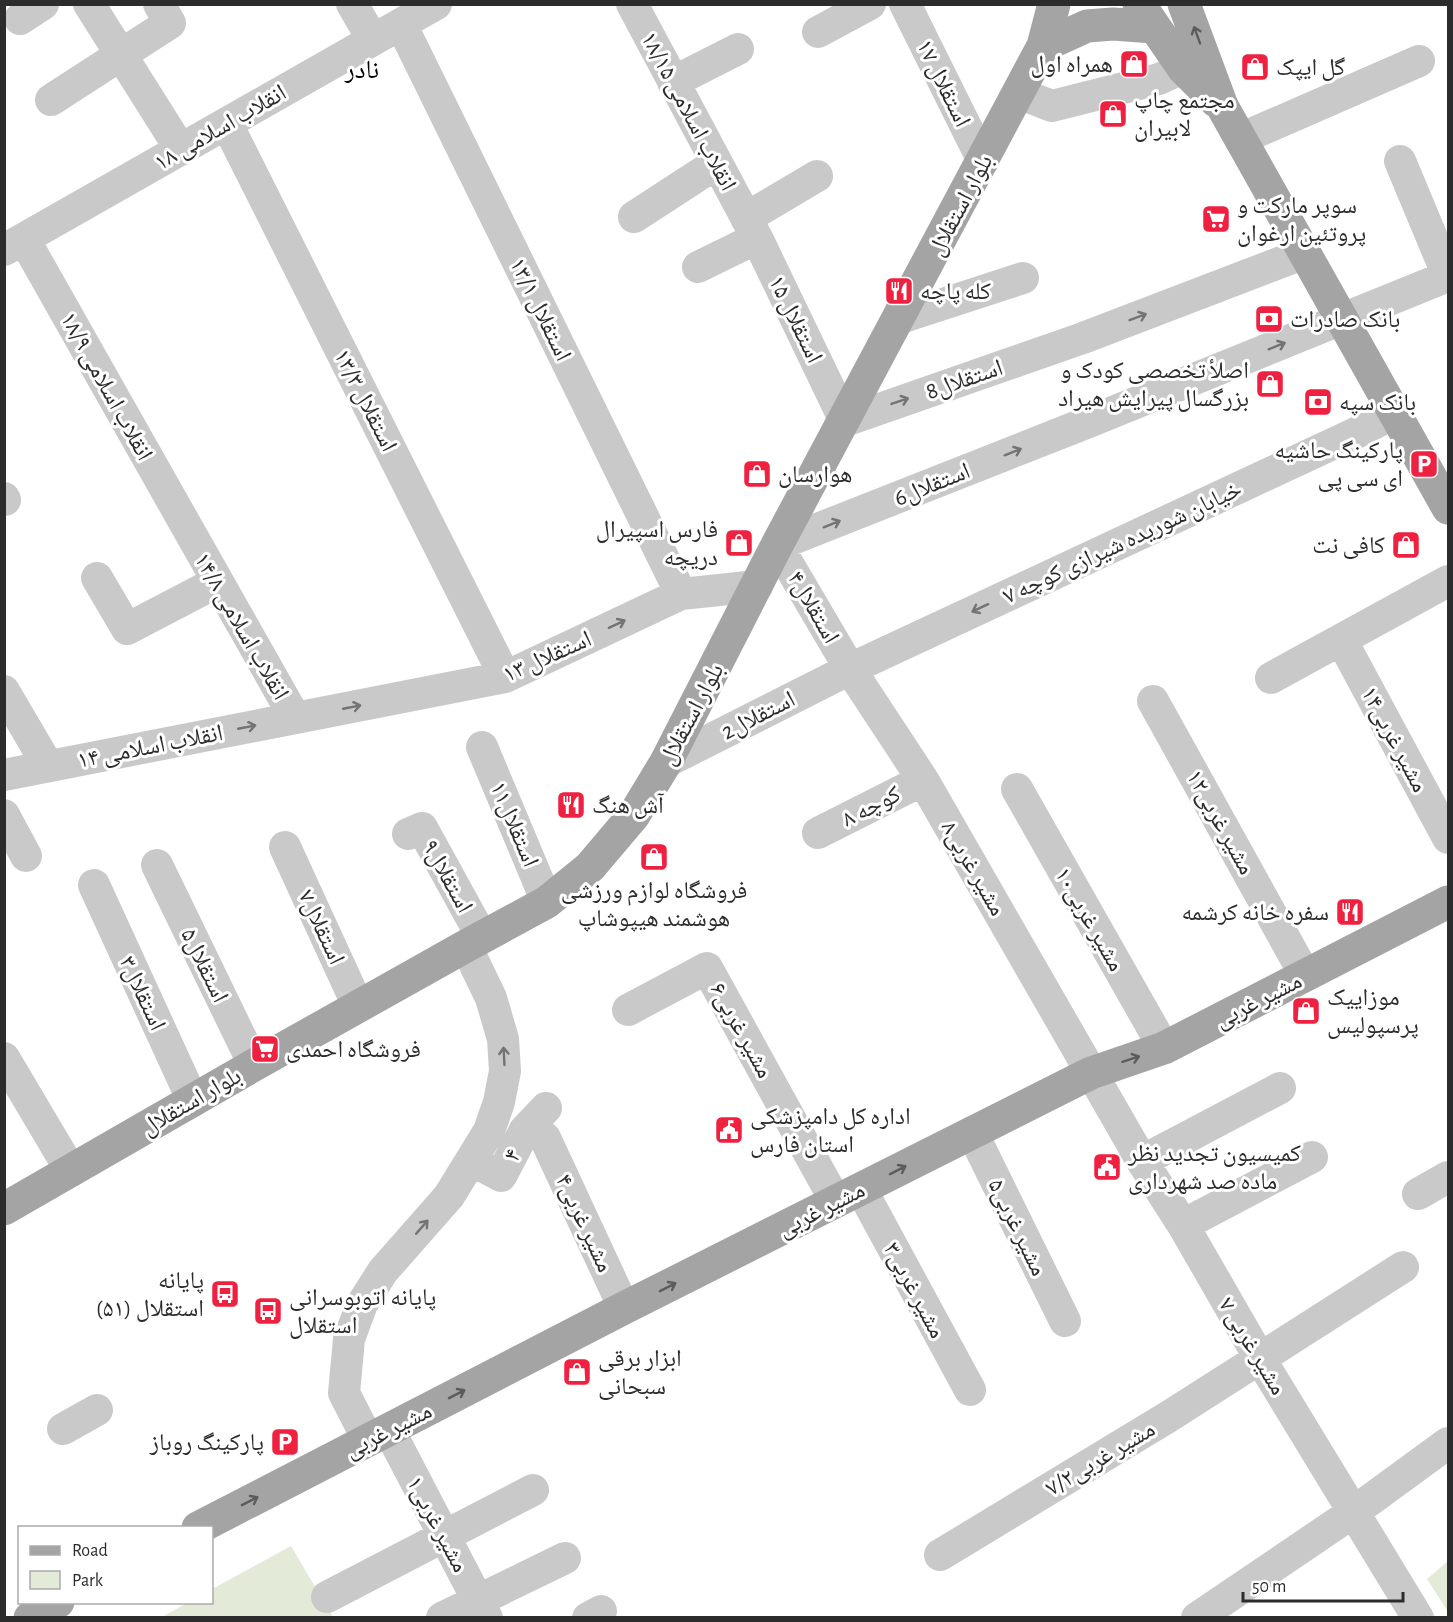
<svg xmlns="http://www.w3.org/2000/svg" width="1453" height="1622" font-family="'Alegreya Sans','Noto Naskh Arabic',sans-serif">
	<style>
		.green { fill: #e3ebd8 }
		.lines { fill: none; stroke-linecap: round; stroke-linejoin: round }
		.minor { stroke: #c9c9c9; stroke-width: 32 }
		.major { stroke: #a4a4a4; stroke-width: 33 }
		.oneway { stroke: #5c5c5c }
		.oneway2 { stroke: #737373 }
		.labels { text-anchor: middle; stroke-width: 6; stroke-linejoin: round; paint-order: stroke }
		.poi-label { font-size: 24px; fill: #2c2c2c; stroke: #fff; text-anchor: start }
		.street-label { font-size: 24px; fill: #2c2c2c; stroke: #fff }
		.neighbourhood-label { font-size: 26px; fill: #000; stroke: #fff }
	</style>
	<rect width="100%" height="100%" fill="#fff"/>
	<!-- green -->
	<path class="green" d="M291 1546 333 1617 160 1618 187 1603 212 1602V1589Z
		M1448 1561V1612L1427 1579Z"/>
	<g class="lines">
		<!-- minor -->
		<path class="minor" d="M89 4 181 150
			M352 4 373 40
			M632 4 757 238 845 421 1083 338 1305 253
			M905 4 983 161
			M20 19 43 4
			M401 24 681 594
			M818 32 870 4
			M673 82 738 49
			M1018 93 1052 106 1159 79 1183 68
			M51 100 170 23 159 4
			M227 124 505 677
			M1240 139 1419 61
			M1400 161 1448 276
			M634 217 717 163
			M746 218 817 176
			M24 239 295 718
			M4 250 436 4
			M698 267 757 238
			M900 318 1023 278
			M4 498 5 500
			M97 578 127 629 217 582
			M1342 641 1448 838
			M1271 678 1448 581
			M4 691 48 766
			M1153 701 1305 975
			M482 747 547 902
			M666 762 850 669 1356 433 1394 413
			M4 775 505 677 681 594 757 586
			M1017 789 1164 1048
			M4 815 26 856
			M818 833 923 780
			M408 834 422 828 482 937
			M285 847 358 1006
			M157 865 254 1065
			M94 885 193 1101
			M628 1010 707 968 836 1202
			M4 1058 71 1171
			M972 1132 1065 1321
			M545 1138 624 1308
			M471 1160 501 1176 525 1130 546 1108
			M1142 1161 1280 1088
			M861 1189 970 1390
			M1418 1194 1448 1177
			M1183 1225 1312 1157
			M63 1429 97 1410
			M389 1430 487 1618
			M368 1440 344 1393 349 1339 362 1304 383 1271 449 1196 489 1131 499 1102 505 1071 503 1039 491 998 466 946
			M940 1555 1168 1417 1403 1267
			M327 1597 533 1490
			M442 1618 565 1558
			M588 1618 601 1611
			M1197 1618 1355 1511 1448 1443
			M1418 1618 1259 1357 1183 1225 1142 1161 923 780 850 669 777 545 1086 423 1448 276"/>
		<!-- major -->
		<path class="major" d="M1139 4 1183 68 1216 101
			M1184 4 1222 106 1448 508
			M1043 46 1087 26 1113 24 1154 27
			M4 1209 254 1065 466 946 547 902 590 867 634 815 666 762 777 545 1043 46 1054 4
			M198 1528 624 1308 1091 1073 1164 1048 1448 902
			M30 1618 58 1602"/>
	</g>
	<!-- one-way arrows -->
	<defs><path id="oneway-shaft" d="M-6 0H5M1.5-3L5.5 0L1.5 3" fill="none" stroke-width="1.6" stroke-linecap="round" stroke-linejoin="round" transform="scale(1.5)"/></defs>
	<g class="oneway">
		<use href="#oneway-shaft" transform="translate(1197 35) rotate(-110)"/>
		<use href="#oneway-shaft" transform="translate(1131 1059) rotate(-18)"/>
		<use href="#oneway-shaft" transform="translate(898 1170) rotate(-27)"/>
		<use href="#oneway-shaft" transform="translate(668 1287) rotate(-27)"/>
		<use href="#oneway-shaft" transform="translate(457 1394) rotate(-27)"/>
		<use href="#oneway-shaft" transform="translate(250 1501) rotate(-27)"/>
	</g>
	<g class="oneway2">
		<use href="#oneway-shaft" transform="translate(1138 317) rotate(-21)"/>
		<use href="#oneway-shaft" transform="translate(1277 346) rotate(-22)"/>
		<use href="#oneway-shaft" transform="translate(900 401) rotate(-19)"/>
		<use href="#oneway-shaft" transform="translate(1013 452) rotate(-22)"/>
		<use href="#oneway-shaft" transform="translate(832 524) rotate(-22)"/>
		<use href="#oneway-shaft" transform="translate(980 608) rotate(155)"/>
		<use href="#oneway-shaft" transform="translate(617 624) rotate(-25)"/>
		<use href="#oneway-shaft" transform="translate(352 707) rotate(-11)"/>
		<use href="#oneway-shaft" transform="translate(247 727) rotate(-11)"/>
		<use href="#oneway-shaft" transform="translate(504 1056) rotate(-93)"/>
		<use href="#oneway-shaft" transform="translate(422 1227) rotate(-49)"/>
	</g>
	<!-- icons -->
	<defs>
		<g id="shop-square" transform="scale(1.5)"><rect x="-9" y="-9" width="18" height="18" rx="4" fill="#ef2140" stroke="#fff"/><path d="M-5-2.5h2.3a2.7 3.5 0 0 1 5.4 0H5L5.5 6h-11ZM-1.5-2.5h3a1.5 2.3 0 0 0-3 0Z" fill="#fff"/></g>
		<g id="supermarket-square" transform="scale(1.5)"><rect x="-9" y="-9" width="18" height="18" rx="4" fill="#ef2140" stroke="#fff"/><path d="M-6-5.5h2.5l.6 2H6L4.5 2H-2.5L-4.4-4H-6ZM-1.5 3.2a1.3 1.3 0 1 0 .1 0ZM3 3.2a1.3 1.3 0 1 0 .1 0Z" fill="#fff"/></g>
		<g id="restaurant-square" transform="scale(1.5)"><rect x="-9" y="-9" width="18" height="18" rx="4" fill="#ef2140" stroke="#fff"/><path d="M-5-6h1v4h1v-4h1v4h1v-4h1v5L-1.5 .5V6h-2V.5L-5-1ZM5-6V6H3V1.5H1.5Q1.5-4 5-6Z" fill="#fff"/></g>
		<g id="bank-square" transform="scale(1.5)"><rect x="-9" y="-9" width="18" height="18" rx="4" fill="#ef2140" stroke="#fff"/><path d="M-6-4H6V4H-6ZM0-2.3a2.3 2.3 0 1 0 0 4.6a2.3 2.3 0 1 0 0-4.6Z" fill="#fff"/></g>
		<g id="parking-square" transform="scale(1.5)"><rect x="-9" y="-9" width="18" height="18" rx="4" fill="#ef2140" stroke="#fff"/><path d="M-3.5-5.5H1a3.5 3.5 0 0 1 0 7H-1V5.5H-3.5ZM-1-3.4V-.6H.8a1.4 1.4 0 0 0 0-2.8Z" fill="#fff"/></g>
		<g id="civic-square" transform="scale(1.5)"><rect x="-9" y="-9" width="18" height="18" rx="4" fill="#ef2140" stroke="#fff"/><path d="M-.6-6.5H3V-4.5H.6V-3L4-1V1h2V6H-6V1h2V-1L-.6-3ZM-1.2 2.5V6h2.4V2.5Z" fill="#fff"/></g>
		<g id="bus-square" transform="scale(1.5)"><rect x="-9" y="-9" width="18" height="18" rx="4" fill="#ef2140" stroke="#fff"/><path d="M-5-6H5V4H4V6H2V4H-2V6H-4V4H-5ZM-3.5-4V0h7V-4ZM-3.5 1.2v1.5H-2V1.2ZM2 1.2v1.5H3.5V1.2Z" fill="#fff"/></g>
	</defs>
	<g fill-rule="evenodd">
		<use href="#shop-square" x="1134" y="64"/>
		<use href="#shop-square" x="1255" y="67"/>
		<use href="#shop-square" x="1113" y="114"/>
		<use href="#supermarket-square" x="1216" y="219"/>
		<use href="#restaurant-square" x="899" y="291"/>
		<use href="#bank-square" x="1269" y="319"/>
		<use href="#shop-square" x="1270" y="384"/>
		<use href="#bank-square" x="1318" y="402"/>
		<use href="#parking-square" x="1424" y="464"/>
		<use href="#shop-square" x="757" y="474"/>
		<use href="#shop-square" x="739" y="543"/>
		<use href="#shop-square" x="1406" y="545"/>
		<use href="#restaurant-square" x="571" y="805"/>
		<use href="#shop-square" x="654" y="857"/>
		<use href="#restaurant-square" x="1350" y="912"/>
		<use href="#shop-square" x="1306" y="1011"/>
		<use href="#supermarket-square" x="265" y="1049"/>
		<use href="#civic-square" x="729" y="1130"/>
		<use href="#civic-square" x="1107" y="1167"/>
		<use href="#bus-square" x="225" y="1294"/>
		<use href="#bus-square" x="268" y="1311"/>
		<use href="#shop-square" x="577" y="1372"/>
		<use href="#parking-square" x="285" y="1442"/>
	</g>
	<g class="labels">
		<!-- poi labels -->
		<g class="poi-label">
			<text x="1113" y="72" text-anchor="end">همراه اول</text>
			<text x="1276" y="75">گل ایپک</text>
			<text x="1134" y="108">مجتمع چاپ<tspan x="1134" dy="28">لابيران</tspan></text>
			<text x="1237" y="213">سوپر مارکت و<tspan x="1237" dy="28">پروتئین ارغوان</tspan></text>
			<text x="920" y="299">کله پاچه</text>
			<text x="1290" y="327">بانک صادرات</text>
			<text x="1249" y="378" text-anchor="end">اصلأ تخصصی کودک و<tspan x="1249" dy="28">بزرگسال پیرایش هیراد</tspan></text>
			<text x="1339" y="410">بانک سپه</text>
			<text x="1403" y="458" text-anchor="end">پارکینگ حاشیه<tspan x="1403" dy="28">ای سی پی</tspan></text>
			<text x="778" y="482">هوارسان</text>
			<text x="718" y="537" text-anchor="end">فارس اسپیرال<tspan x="718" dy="28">دریچه</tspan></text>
			<text x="1385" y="553" text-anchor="end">کافی نت</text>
			<text x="592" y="813">آش هنگ</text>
			<text x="654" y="898" text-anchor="middle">فروشگاه لوازم ورزشی<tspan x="654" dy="28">هوشمند هیپوشاپ</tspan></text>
			<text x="1329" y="920" text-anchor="end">سفره خانه کرشمه</text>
			<text x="1327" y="1005">موزاییک<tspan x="1327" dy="28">پرسپولیس</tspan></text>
			<text x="286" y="1057">فروشگاه احمدی</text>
			<text x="750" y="1124">اداره کل دامپزشکی<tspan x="750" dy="28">استان فارس</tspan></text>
			<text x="1128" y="1161">کمیسیون تجدید نظر<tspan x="1128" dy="28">ماده صد شهرداری</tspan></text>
			<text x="204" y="1288" text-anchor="end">پایانه<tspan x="204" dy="28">استقلال (۵۱)</tspan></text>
			<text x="289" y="1305">پایانه اتوبوسرانی<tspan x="289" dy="28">استقلال</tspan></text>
			<text x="598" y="1366">ابزار برقی<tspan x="598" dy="28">سبحانی</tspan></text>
			<text x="264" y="1450" text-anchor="end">پارکینگ روباز</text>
		</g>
		<!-- street labels -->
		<g class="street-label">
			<text transform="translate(944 83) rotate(64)" y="8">۱۷ استقلال</text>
			<text transform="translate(689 111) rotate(62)" y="8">۱۸/۱۵ انقلاب اسلامی</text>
			<text transform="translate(220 127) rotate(-30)" y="8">۱۸ انقلاب اسلامی</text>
			<text transform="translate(960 205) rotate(-62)" y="8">بلوار استقلال</text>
			<text transform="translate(541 309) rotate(64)" y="8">۱۳/۱ استقلال</text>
			<text transform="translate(796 319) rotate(64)" y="8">۱۵ استقلال</text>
			<text transform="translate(964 379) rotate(-19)" y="8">استقلال8</text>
			<text transform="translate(107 386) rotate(61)" y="8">۱۸/۹ انقلاب اسلامی</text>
			<text transform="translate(366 400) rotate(63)" y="8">۱۳/۳ استقلال</text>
			<text transform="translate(932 484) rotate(-22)" y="8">استقلال6</text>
			<text transform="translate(1122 542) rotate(-25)" y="8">خیابان شوریده شیرازی کوچه ۷</text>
			<text transform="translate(814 607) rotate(60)" y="8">استقلال۴</text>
			<text transform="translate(242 626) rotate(60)" y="8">۱۴/۸ انقلاب اسلامی</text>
			<text transform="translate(547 656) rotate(-24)" y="8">۱۳ استقلال</text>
			<text transform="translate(691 714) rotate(-62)" y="8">بلوار استقلال</text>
			<text transform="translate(758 715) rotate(-27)" y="8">2استقلال</text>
			<text transform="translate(1395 739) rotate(62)" y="8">مشیر غربی۱۴</text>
			<text transform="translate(150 746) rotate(-11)" y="8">۱۴ انقلاب اسلامی</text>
			<text transform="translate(871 806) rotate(-27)" y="8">کوچه ۸</text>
			<text transform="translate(1221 822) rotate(61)" y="8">مشیر غربی۱۲</text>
			<text transform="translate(515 824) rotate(67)" y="8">استقلال۱۱</text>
			<text transform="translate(974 868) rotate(60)" y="8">مشیر غربی۸</text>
			<text transform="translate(448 876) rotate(61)" y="8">استقلال۹</text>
			<text transform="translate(1090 919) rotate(60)" y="8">۱۰مشیر غربی</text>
			<text transform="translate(322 927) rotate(65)" y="8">استقلال۷</text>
			<text transform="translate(205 965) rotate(64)" y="8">استقلال۵</text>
			<text transform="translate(143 993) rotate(65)" y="8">استقلال۳</text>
			<text transform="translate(1258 1000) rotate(-27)" y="8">مشیر غربی</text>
			<text transform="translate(742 1030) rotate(61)" y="8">مشیر غربی۶</text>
			<text transform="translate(191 1101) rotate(-30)" y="8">بلوار استقلال</text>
			<text transform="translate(512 1155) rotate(-62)" y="8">۴</text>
			<text transform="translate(821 1209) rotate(-27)" y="8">مشیر غربی</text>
			<text transform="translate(585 1223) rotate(65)" y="8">مشیر غربی۴</text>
			<text transform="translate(1018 1227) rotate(64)" y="8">مشیر غربی۵</text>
			<text transform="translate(915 1290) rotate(62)" y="8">مشیر غربی۳</text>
			<text transform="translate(1253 1346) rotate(59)" y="8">مشیر غربی ۷</text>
			<text transform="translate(388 1430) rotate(-27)" y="8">مشیر غربی</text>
			<text transform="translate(1100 1458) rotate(-31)" y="8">۷/۲مشیر غربی</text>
			<text transform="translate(438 1524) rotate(62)" y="8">مشیر غربی۱</text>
		</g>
		<!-- neighbourhood labels -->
		<g class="neighbourhood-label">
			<text x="362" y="78">نادر</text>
		</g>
	</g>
	<!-- border -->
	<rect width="1453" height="1622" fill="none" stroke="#2c2c2c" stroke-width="12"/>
	<!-- legend -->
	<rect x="18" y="1526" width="195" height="78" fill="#ffffff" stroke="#ababab" stroke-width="1.5"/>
	<rect x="30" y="1546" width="30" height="9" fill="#a4a4a4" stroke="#ababab" stroke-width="1.5"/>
	<text x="72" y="1556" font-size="18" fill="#2c2c2c">Road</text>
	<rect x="30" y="1571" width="30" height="18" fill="#e3ebd8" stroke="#ababab" stroke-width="1.5"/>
	<text x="72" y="1586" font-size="18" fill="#2c2c2c">Park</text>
	<!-- scale -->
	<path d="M1243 1592v9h160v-9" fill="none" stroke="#2c2c2c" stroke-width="3"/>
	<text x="1252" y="1592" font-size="18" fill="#2c2c2c" stroke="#ffffff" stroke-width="4.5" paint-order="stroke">50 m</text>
</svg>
